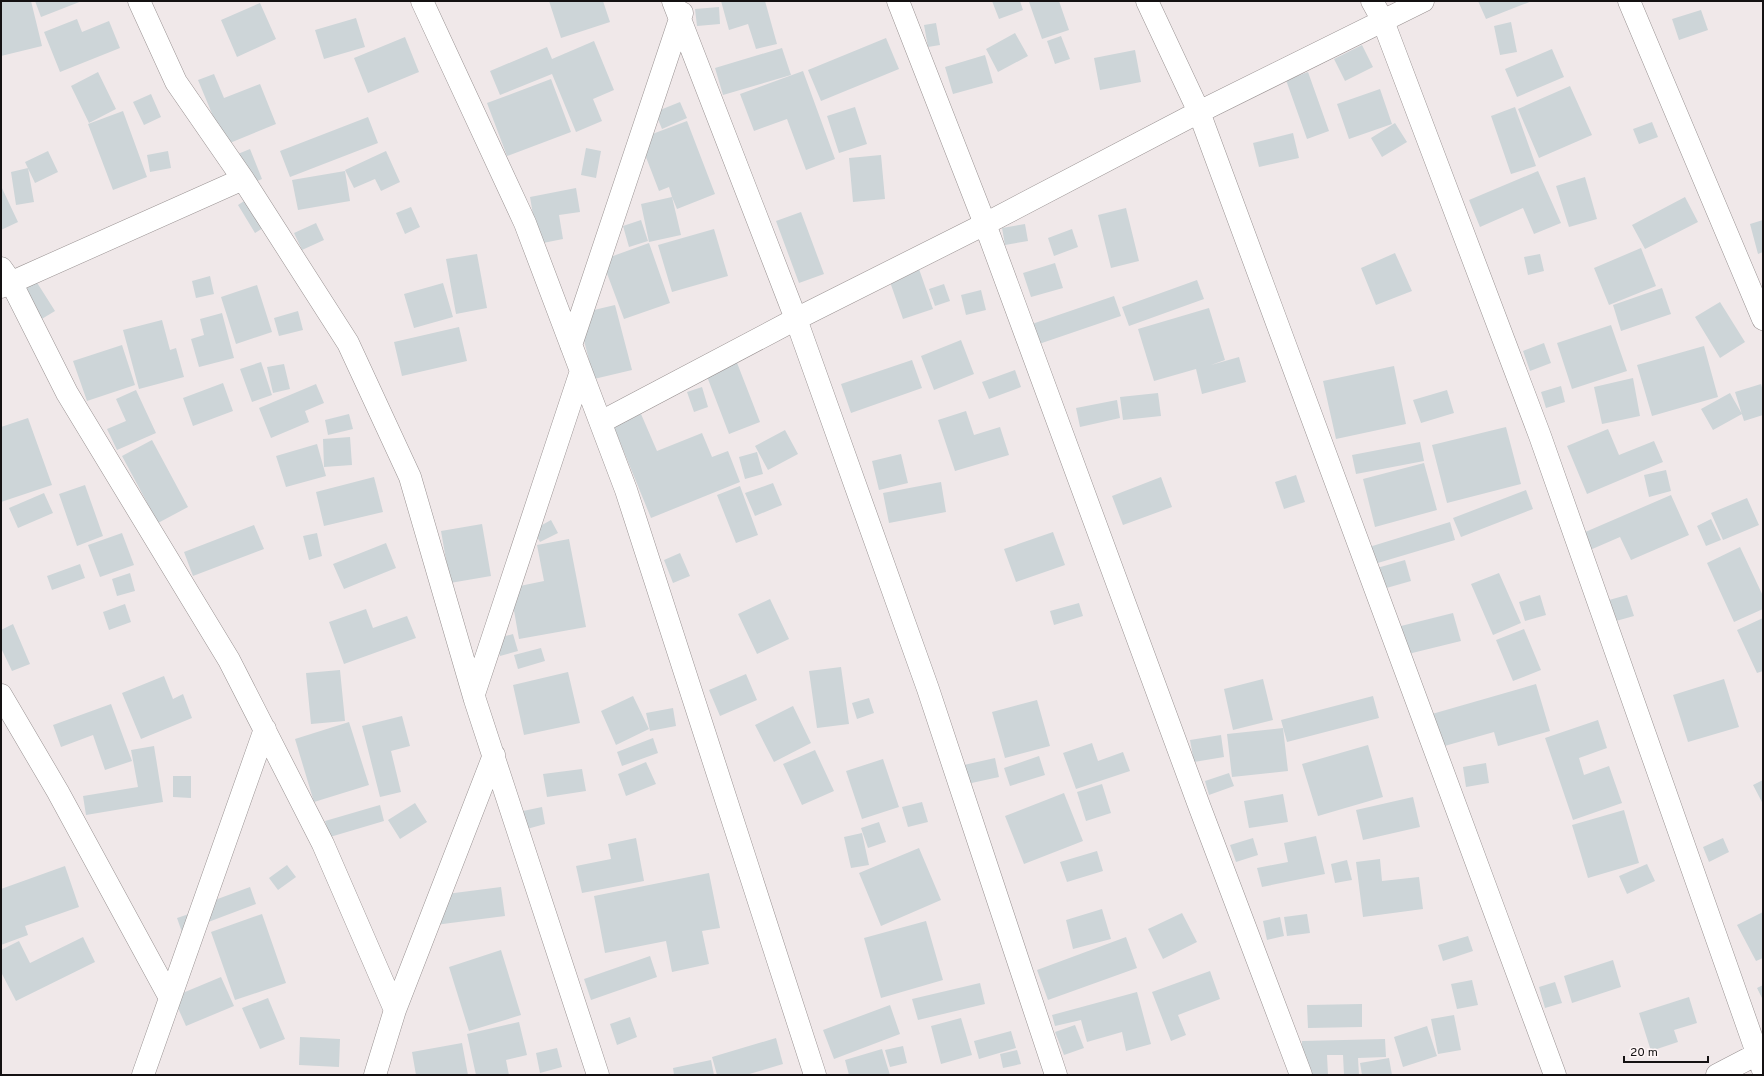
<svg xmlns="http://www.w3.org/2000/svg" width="1764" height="1076" font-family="Overpass,sans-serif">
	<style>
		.building { fill: #cdd5d8 }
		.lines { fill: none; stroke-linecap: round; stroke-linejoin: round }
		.minor-casing { stroke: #999292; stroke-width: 23 }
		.minor { stroke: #fff; stroke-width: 22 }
	</style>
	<rect width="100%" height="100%" fill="#f0e8e9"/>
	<!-- building -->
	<path class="building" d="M1 1H31L42 46 1 56Z
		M35 1H82L41 17Z
		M549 1H603L610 22 561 38Z
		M721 1H765L777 44 756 49 748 24 729 30Z
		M992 1H1020L1023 10 999 19Z
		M1032 1H1059L1069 30 1042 39 1029 2Z
		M1478 1H1532L1486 19Z
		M260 3 276 39 237 57 221 20Z
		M719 7 720 24 697 26 695 9Z
		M1701 10 1708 30 1679 40 1672 19Z
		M356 18 365 47 324 59 315 30Z
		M77 19 82 32 109 21 120 48 60 72 44 32Z
		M1511 22 1517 52 1500 55 1494 26Z
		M936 23 940 45 928 47 924 25Z
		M1015 33 1028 56 998 72 986 49Z
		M1061 36 1070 59 1055 64 1047 41Z
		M405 37 419 72 368 93 354 58Z
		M886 38 899 69 821 101 808 70Z
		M594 41 614 90 593 99 602 121 576 132 552 74 500 95 490 71 547 47 552 59Z
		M1362 45 1373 67 1345 81 1334 59Z
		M782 48 791 75 723 95 715 68Z
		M1552 49 1564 77 1517 97 1505 69Z
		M1135 50 1141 82 1100 90 1094 58Z
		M985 55 993 83 953 94 945 67Z
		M803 71 835 159 806 170 787 119 754 131 740 94Z
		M98 72 116 109 89 123 71 86Z
		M1308 72 1329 131 1307 139 1286 80Z
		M214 74 224 98 260 84 276 124 225 145 198 80Z
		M551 79 571 132 507 156 487 103Z
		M1570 86 1592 135 1539 158 1518 109Z
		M1380 89 1392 124 1349 139 1337 104Z
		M151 94 161 117 144 125 133 102Z
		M680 102 687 118 662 129 655 112Z
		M855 107 867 144 839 153 827 116Z
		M1515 107 1536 166 1511 174 1491 116Z
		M123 111 147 177 113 190 88 124Z
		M368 117 378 143 290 177 280 151Z
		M687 121 715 194 677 209 672 197 681 235 649 242 641 204 672 197 669 187 659 191 639 139Z
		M1652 122 1658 137 1639 144 1633 129Z
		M1395 123 1407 142 1382 157 1371 138Z
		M1293 133 1299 158 1259 167 1253 143Z
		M586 148 601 151 596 178 581 175Z
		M250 149 262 179 245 186 233 156Z
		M48 151 58 172 35 183 25 162Z
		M168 151 171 168 150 172 147 155Z
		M386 151 400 182 381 191 375 179 354 188 345 170Z
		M881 155 885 199 853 202 849 158Z
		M28 168 34 202 16 205 11 172Z
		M345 171 350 201 298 210 292 180Z
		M1538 171 1561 223 1534 234 1523 208 1480 227 1469 200Z
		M1585 177 1597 219 1569 227 1556 186Z
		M1 186 18 222 1 230Z
		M576 188 580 212 559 215 563 239 538 244 530 197Z
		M258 192 276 220 255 233 238 205Z
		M1685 197 1698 222 1645 249 1632 225Z
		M411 207 420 227 405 234 396 213Z
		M1126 208 1139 261 1111 268 1098 215Z
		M801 212 824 274 799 283 776 221Z
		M641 220 648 241 629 247 623 226Z
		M1763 220V252L1758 254 1750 224Z
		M316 223 324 240 302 250 294 233Z
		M1025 224 1028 241 1005 245 1002 228Z
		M714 229 728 276 672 292 658 245Z
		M1072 229 1078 247 1054 256 1048 238Z
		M649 243 670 303 624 319 602 260Z
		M1641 248 1656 286 1609 305 1594 268Z
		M1395 253 1412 291 1376 305 1361 268Z
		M477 254 487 308 456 314 446 259Z
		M1540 254 1544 271 1528 275 1524 257Z
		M1055 263 1063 288 1031 297 1023 273Z
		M919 269 933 309 903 319 889 279Z
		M29 270 55 311 35 323 10 282Z
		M210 276 214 294 196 298 192 281Z
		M1197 280 1204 299 1129 326 1122 307Z
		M443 283 453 317 414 328 404 294Z
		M944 284 950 301 935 306 929 289Z
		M257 285 272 332 236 344 221 297Z
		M1662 288 1671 314 1621 331 1613 305Z
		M981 290 986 310 966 315 961 295Z
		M1114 296 1121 316 1039 344 1032 324Z
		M1720 302 1745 342 1720 358 1695 317Z
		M615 305 632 370 594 379 577 314Z
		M1209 308 1225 360 1211 365 1239 357 1246 382 1202 394 1196 369 1154 381 1138 329Z
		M298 311 303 330 279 336 274 318Z
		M222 313 234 358 199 367 191 339 204 335 200 319Z
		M162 320 170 350 176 348 184 377 139 389 123 330Z
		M1611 325 1627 371 1572 389 1557 343Z
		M459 327 467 361 402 376 394 342Z
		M961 340 974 374 934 390 921 356Z
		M1544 343 1551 363 1530 371 1523 351Z
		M122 345 135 385 87 401 73 361Z
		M1704 346 1718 397 1652 416 1637 365Z
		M734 355 760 422 729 434 703 366Z
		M912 360 922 388 851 413 841 384Z
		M261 362 272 395 252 402 240 369Z
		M284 364 290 389 273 393 267 367Z
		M1394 366 1406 424 1336 439 1323 381Z
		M1015 370 1021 387 989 399 982 382Z
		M1633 378 1640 416 1602 424 1594 387Z
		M223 383 233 411 193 426 183 398Z
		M316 384 324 403 305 411 309 422 271 438 259 408Z
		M1761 384 1763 391V415L1744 421 1735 392Z
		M1561 386 1565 402 1546 408 1541 392Z
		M702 387 708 407 694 412 687 392Z
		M136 390 156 433 117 450 107 429 126 421 116 399Z
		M1447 390 1454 413 1421 423 1413 400Z
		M1158 393 1161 416 1123 420 1120 397Z
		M1730 393 1742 414 1713 430 1701 409Z
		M1117 400 1120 418 1080 427 1076 408Z
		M966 411 974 435 1000 427 1009 455 955 471 938 420Z
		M349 414 353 429 328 435 325 420Z
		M641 414 657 451 702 433 712 457 728 451 740 482 651 518 613 425Z
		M28 418 52 485 1 502V427Z
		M1506 427 1521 484 1447 503 1432 445Z
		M1608 429 1619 455 1654 441 1663 462 1587 494 1567 446Z
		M785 430 798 454 768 470 755 446Z
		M350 437 352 465 324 467 323 439Z
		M152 440 188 507 158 523 122 456Z
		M1420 442 1424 461 1356 474 1352 455Z
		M317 444 326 476 286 487 276 456Z
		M757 452 763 474 745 479 739 457Z
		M901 454 908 483 879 490 872 461Z
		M1424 463 1437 510 1375 527 1363 479Z
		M1666 470 1671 491 1649 497 1644 475Z
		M1296 475 1305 502 1284 509 1275 482Z
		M374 477 383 512 324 526 316 492Z
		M1161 477 1172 507 1123 525 1112 496Z
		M941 482 946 512 889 523 883 493Z
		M773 483 782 505 755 516 745 493Z
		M85 485 103 536 77 546 59 494Z
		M740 486 758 535 736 543 717 495Z
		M1526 490 1533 509 1461 537 1453 518Z
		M44 493 53 513 18 528 9 508Z
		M1671 495 1689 535 1631 560 1620 537 1590 550 1583 533Z
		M1747 498 1759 525 1723 540 1711 513Z
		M1711 519 1721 540 1706 546 1697 526Z
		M551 520 558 533 540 542 533 530Z
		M1450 522 1455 540 1371 565 1366 548Z
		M482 524 491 576 450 583 441 531Z
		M254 525 264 549 193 576 184 552Z
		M1053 532 1065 565 1016 582 1004 549Z
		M122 533 134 565 100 577 88 545Z
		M317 533 322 556 309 560 303 536Z
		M569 539 586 627 519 639 510 588 544 581 537 545Z
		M386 543 396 568 344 589 333 564Z
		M1740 547 1763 596V609L1734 622 1707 563Z
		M680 553 690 576 673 583 664 560Z
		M1405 560 1411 581 1383 589 1377 568Z
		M80 564 85 578 52 590 47 576Z
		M130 573 135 591 117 596 112 579Z
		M1499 573 1521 623 1493 635 1471 584Z
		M1540 595 1546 615 1525 621 1519 602Z
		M1627 595 1634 616 1616 621 1609 600Z
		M770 599 789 639 757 654 738 614Z
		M1079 603 1083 616 1054 625 1050 611Z
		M125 604 131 622 109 630 103 612Z
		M366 609 373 628 407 616 416 638 344 664 329 622Z
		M1453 613 1461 641 1404 655 1397 627Z
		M1763 618V671L1757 673 1737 630Z
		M13 624 30 664 12 671 1 648V630Z
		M1524 629 1541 670 1513 681 1496 640Z
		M513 634 518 651 500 656 495 639Z
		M541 648 545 661 518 669 514 655Z
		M841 667 849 724 817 728 809 671Z
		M340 670 345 721 311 724 306 673Z
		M568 672 580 723 524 735 513 685Z
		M746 674 757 700 720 716 709 690Z
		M164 676 173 699 183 694 192 718 141 739 122 693Z
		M1263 679 1273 720 1233 730 1224 689Z
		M1724 679 1739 727 1688 742 1673 695Z
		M1536 684 1550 731 1498 746 1494 732 1441 747 1432 714Z
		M633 696 649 729 616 745 601 711Z
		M1373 696 1379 718 1287 742 1281 720Z
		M869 698 874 713 857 719 852 703Z
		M1037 700 1050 746 1005 758 992 712Z
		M111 704 132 761 105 770 93 735 61 747 53 725Z
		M793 706 811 743 774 762 755 725Z
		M673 708 676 726 650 731 646 713Z
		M402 716 410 746 391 751 401 792 380 797 362 726Z
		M1598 720 1607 748 1579 758 1584 775 1609 766 1622 803 1573 820 1545 738Z
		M349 722 369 785 314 802 295 739Z
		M1283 728 1288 771 1232 777 1227 734Z
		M1221 735 1224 757 1194 762 1190 740Z
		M653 738 658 753 622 766 617 752Z
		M1092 743 1098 761 1123 752 1130 771 1076 789 1063 753Z
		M1368 745 1383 797 1318 816 1302 764Z
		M154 746 163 802 86 815 83 796 138 787 131 750Z
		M815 750 834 791 802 805 783 764Z
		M1039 756 1045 775 1010 786 1004 768Z
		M995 758 999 777 967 784 964 765Z
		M883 759 899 807 862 819 846 771Z
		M646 762 656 784 626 796 618 774Z
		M1486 763 1489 783 1466 787 1463 767Z
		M582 769 586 791 547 797 543 774Z
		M1229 773 1234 786 1209 795 1205 781Z
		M173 776H191V798L173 797Z
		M1763 780V804L1753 785Z
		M1102 784 1111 813 1086 821 1077 792Z
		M1064 793 1083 841 1024 864 1005 816Z
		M1283 794 1288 822 1249 828 1244 801Z
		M1413 797 1420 827 1363 840 1356 810Z
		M922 802 928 822 908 827 902 807Z
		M415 803 427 822 400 839 388 820Z
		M380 805 384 821 330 837 325 821Z
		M542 807 545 824 527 829 523 811Z
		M1624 810 1639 863 1588 878 1572 825Z
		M879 822 886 842 868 848 861 828Z
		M862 833 869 865 851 868 844 837Z
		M1316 836 1325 874 1262 887 1257 868 1288 862 1284 843Z
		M636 838 644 881 582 893 576 866 611 859 608 844Z
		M1253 838 1258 855 1236 862 1230 845Z
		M1723 838 1729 852 1709 862 1703 847Z
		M919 848 941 900 881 926 859 873Z
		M1097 851 1103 871 1067 882 1060 862Z
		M1380 859 1382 881 1419 877 1423 909 1363 917 1356 862Z
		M1347 860 1352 880 1335 883 1331 864Z
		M1647 864 1655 881 1627 894 1619 876Z
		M287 865 296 877 278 890 269 878Z
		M65 866 79 907 25 926 28 935 1 945V889Z
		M709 873 720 928 702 931 709 964 672 972 666 941 605 953 594 896Z
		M250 887 256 904 203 924 196 907Z
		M501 887 505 916 435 925 431 896Z
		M1102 909 1111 939 1073 949 1066 920Z
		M195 912 183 935 177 918Z
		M1763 912V958L1756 961 1737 925Z
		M1182 913 1197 942 1163 959 1148 929Z
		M262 914 286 983 235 1000 211 932Z
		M1307 914 1310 933 1287 936 1284 917Z
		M1280 917 1284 936 1267 940 1263 921Z
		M926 921 943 980 881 998 864 938Z
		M1468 936 1473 951 1443 961 1438 945Z
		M83 937 95 962 16 1001 1 972V950L19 941 30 963Z
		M1126 937 1137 968 1048 1000 1037 970Z
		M501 950 521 1015 469 1031 449 967Z
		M650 956 657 977 591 1000 584 979Z
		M1613 960 1621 987 1572 1003 1564 976Z
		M1210 971 1220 999 1178 1015 1186 1035 1171 1041 1152 992Z
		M221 977 234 1006 186 1026 173 997Z
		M1472 980 1478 1005 1457 1009 1451 984Z
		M1555 982 1562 1003 1545 1008 1539 987Z
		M980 983 985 1004 918 1020 912 999Z
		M1763 985V1000L1757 988Z
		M1137 992 1151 1044 1126 1051 1122 1032 1087 1042 1081 1020 1055 1026 1052 1015Z
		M1689 997 1697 1023 1674 1030 1678 1042 1651 1051 1639 1013Z
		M268 998 285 1039 260 1049 242 1008Z
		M1362 1004V1027L1308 1028 1307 1005Z
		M890 1005 900 1034 834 1059 823 1030Z
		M1454 1015 1461 1050 1438 1054 1431 1019Z
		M630 1017 637 1037 617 1045 610 1024Z
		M961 1018 972 1055 941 1064 931 1026Z
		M519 1022 527 1055 506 1060 509 1075H476L467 1034Z
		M1075 1025 1084 1048 1064 1055 1055 1032Z
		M1427 1026 1437 1056 1403 1067 1394 1037Z
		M1011 1031 1016 1048 979 1059 974 1041Z
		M300 1037 340 1039 339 1067 299 1065Z
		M776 1038 783 1064 746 1075H717L712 1057Z
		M1385 1039 1386 1057 1358 1058 1359 1075H1344L1343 1055H1327L1328 1075H1303L1302 1041Z
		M462 1043 468 1075H416L412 1052Z
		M903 1046 907 1063 890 1067 885 1050Z
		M557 1048 562 1067 540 1073 536 1053Z
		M882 1049 890 1075H849L845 1060Z
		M1017 1050 1021 1064 1003 1068 1000 1054Z
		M1389 1058 1392 1075H1362L1360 1063Z
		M711 1060 714 1075H674L673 1068Z"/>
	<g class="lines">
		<!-- minor casing -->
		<g class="minor-casing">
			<path id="minor" d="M139 1 176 82 243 179 348 343 410 477 475 700 598 1075
				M422 1 525 223 626 490 815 1075
				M673 1 796 319 928 689 1056 1075
				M898 1 985 224 1200 808 1301 1075
				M1147 1 1199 112 1555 1075
				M1372 1 1383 21 1540 436 1763 1070
				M1629 1 1763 319
				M1 268 11 282 67 393 229 660 323 844 395 1010
				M1 287 243 179
				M571 345 682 13
				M601 422 796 319 985 224 1199 112 1423 1
				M474 694 581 371
				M1 695 58 792 170 998
				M143 1075 265 729
				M375 1075 395 1010 494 755
				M1717 1075 1763 1051"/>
		</g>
		<!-- minor -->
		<use href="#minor" class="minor"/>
	</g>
	<!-- border -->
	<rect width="1764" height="1076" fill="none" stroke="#141112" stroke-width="4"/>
	<!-- scale -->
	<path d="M1624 1056v6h84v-6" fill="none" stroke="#141112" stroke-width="2"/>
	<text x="1630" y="1056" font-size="12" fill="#141112" stroke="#fef5f6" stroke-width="3" paint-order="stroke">20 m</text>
</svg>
